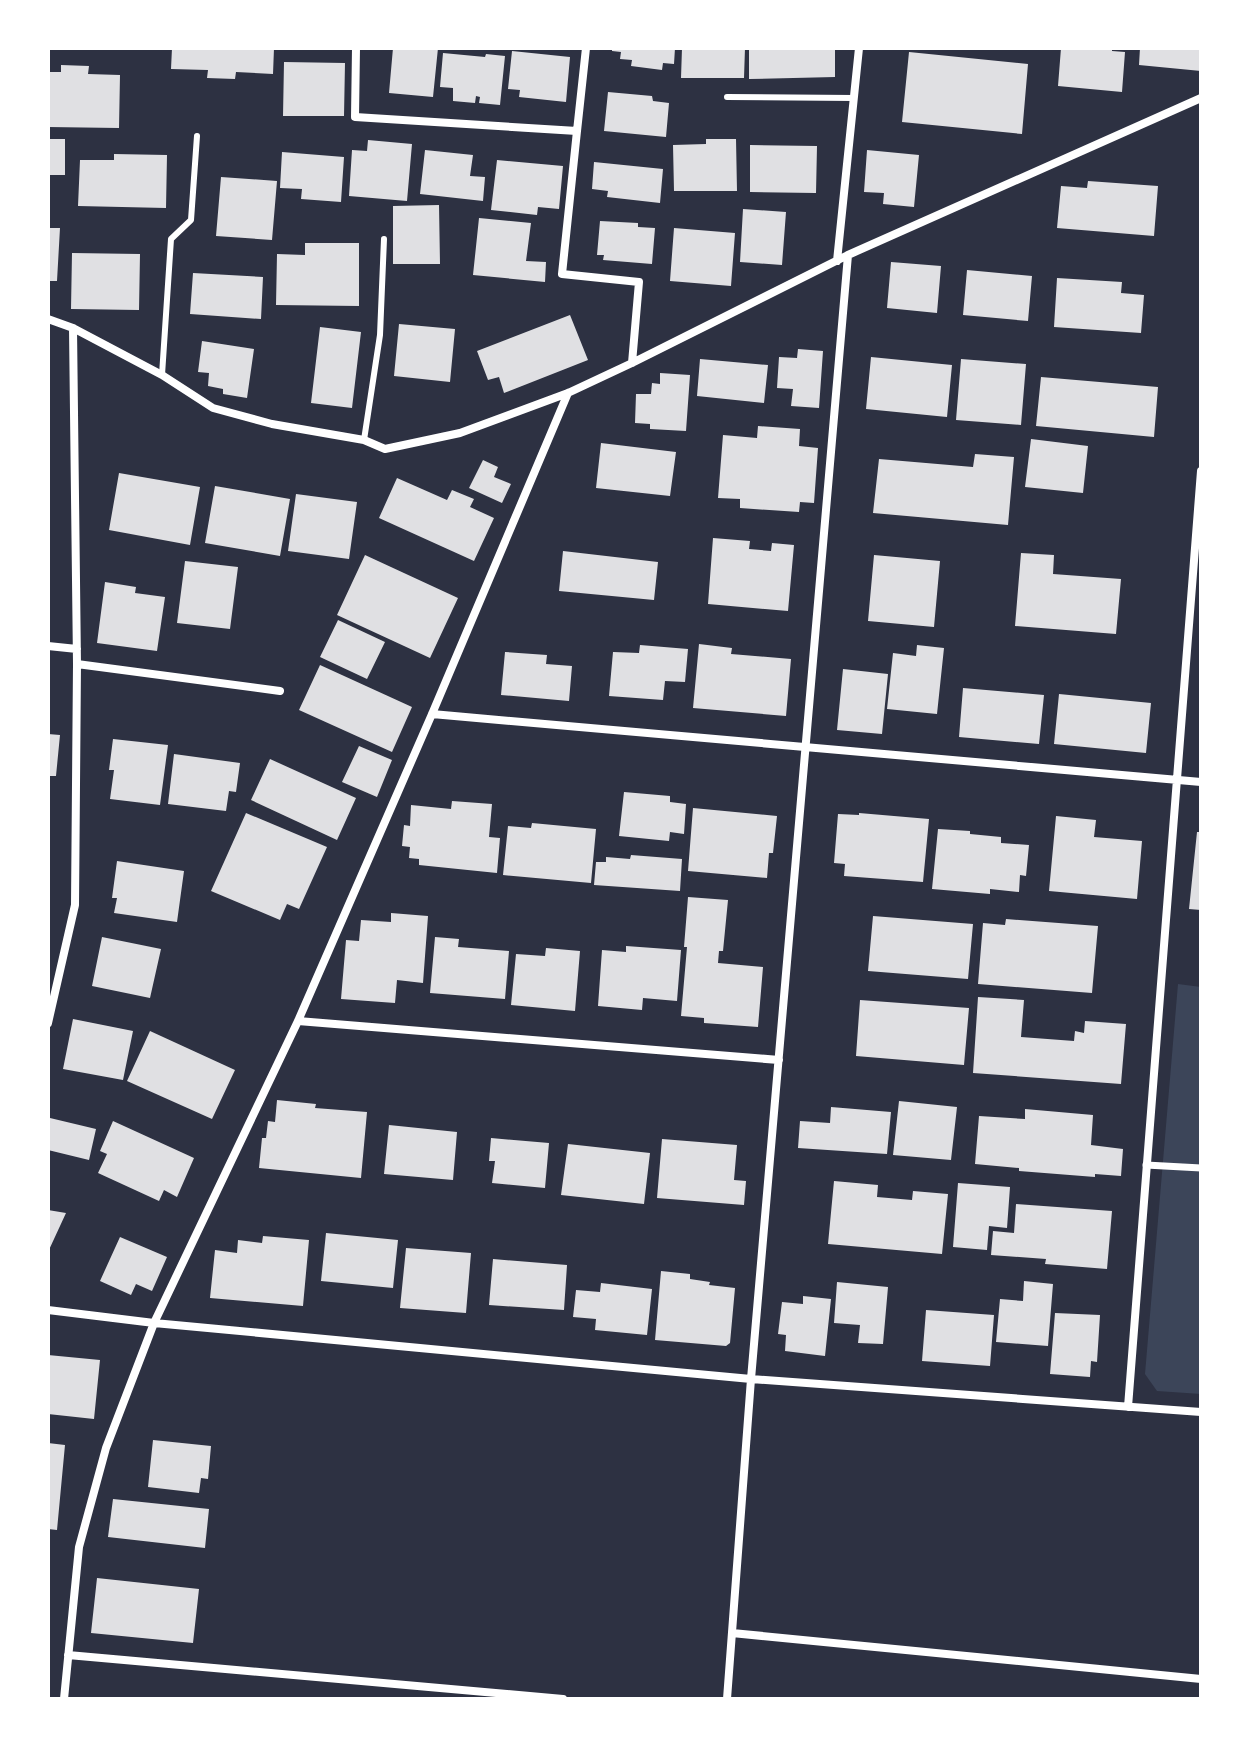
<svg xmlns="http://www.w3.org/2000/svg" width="1249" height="1747" font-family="'DejaVu Sans',sans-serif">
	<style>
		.green { fill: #3c4559 }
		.building { fill: #e0e0e3 }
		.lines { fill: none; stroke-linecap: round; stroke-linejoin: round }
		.service { stroke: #fff; stroke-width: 6 }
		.pedestrian { stroke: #fff; stroke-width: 7 }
		.minor { stroke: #fff; stroke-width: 8 }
	</style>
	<rect width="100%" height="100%" fill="#2d3142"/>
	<!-- green -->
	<path class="green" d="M1178 984 1201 987V1394L1157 1391 1145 1374Z"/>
	<!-- building -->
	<path class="building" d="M172 48H274L273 74 236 72 235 79 207 78 208 70 171 69Z
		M393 48H438L433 97 389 93Z
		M612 48H675L674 64 663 63 662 70 631 66 632 60 620 59 621 52 612 51Z
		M682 48H745L744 78H681Z
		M749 48H835V77L749 79Z
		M1061 48H1112V51L1125 52 1122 92 1058 86Z
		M1140 48H1201V71L1139 65Z
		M512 51 570 57 566 102 519 97 520 90 508 89Z
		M909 52 1028 64 1022 134 902 122Z
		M443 53 485 57 486 54 505 56 500 105 479 103 480 97 476 96 475 103 453 101V88L440 87Z
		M284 62 345 63 344 116H283Z
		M61 65 89 66 88 74 120 75 119 128 48 127V72H61Z
		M608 92 652 96 653 101 669 103 666 137 604 131Z
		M48 139H65V175H48Z
		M706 139H736L737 191H674L673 145 706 144Z
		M368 140 412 144 407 201 349 196 352 150 367 151Z
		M750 145 817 146 816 193 750 192Z
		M425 150 473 155 470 176 485 177 483 201 420 194Z
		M867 150 919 155 914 207 883 204 884 193 864 192Z
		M282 152 344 157 341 202 301 199 302 189 280 188Z
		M114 154 167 155 166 208 78 206 80 160H114Z
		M497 160 563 166 559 209 538 207 537 215 491 210Z
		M594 162 663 169 660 203 607 197 608 191 592 189Z
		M221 177 277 181 272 240 216 236Z
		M1088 181 1158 186 1154 236 1057 228 1061 186 1087 188Z
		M439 205 440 264H393V206Z
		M743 209 786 212 782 265 740 262Z
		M479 218 531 223 526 261 546 262 545 282 473 275Z
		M600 221 638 223V227L655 228 652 264 603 260 604 255H597Z
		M48 228H60L57 281H48Z
		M674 228 735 233 731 286 670 281Z
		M305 243H359V306L276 305 277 254 305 255Z
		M72 253 140 254 139 310 71 309Z
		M891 262 941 266 937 313 887 308Z
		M967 270 1032 276 1028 321 963 315Z
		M193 273 263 277 261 319 190 314Z
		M1057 278 1122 282 1121 293 1144 295 1141 333 1054 327Z
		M570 315 588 360 504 393 499 377 488 380 477 351Z
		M399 324 455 329 450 382 394 376Z
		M320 327 361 332 352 408 311 403Z
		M202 341 254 349 247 398 223 394V389L208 386 209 373 198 372Z
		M798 349 823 351 819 408 791 406 793 389 777 388 779 357 797 358Z
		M871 357 952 365 947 417 866 409Z
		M700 359 768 365 764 403 697 396Z
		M961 359 1026 364 1021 425 956 420Z
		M660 373 690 375 686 431 650 429V424L635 423 636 394H651L652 383 660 384Z
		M1041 377 1158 387 1154 437 1036 426Z
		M758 426 800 429 799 446 818 448 814 503 800 502 799 512 740 508V499L718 498 723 435 757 438Z
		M1031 439 1088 446 1083 493 1025 487Z
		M601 443 676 452 670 496 596 488Z
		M975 454 1014 457 1008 525 873 513 879 459 973 467Z
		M483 460 498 467 494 477 511 484 502 503 469 488Z
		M119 473 200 487 190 545 109 530Z
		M397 478 447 500 452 490 474 499 470 507 494 518 474 561 379 518Z
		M215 486 290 499 280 556 205 543Z
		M296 494 357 502 349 559 288 551Z
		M713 538 750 541 749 549 771 551 772 543 794 545 788 611 708 604Z
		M563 551 658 562 654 600 559 591Z
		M1021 553 1054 555 1053 574 1121 579 1116 634 1015 626Z
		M365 555 458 598 430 658 337 615Z
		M874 555 940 561 934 627 868 621Z
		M185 561 238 567 230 629 177 623Z
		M105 582 136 587 135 593 165 597 157 651 97 643Z
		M338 620 385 642 367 679 320 657Z
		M699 644 732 648 731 654 791 659 786 716 693 708Z
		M640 645 688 649 685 682 665 681 663 700 609 696 613 652 639 653Z
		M917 645 944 648 937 714 887 709 893 653 916 656Z
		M505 652 547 655 546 664 572 666 569 701 501 695Z
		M320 665 412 707 392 752 299 710Z
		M843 669 888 674 882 734 837 730Z
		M963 688 1044 695 1039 744 959 737Z
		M1059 694 1151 703 1146 753 1054 744Z
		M48 734 60 735 56 776H48Z
		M113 739 168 745 160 805 110 799 114 770H109Z
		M359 746 392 760 377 797 342 782Z
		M174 754 240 763 236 792 229 791 226 811 168 804Z
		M270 759 356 798 337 840 251 800Z
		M624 792 670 796V802L686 804 684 834 670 832 669 841 619 836Z
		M452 801 492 804 489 837 500 838 497 873 419 865V859L409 858 410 847 402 846 404 825 410 826 411 805 451 809Z
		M693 808 777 816 773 853H769L767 878 688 871Z
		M246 813 327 847 299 909 287 904 280 920 211 891Z
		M859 813 929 819 923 882 844 876 845 864 834 863 838 814 859 815Z
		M1056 816 1096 820 1094 837 1142 841 1137 899 1049 891Z
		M532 823 596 829 591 883 503 875 508 826 531 828Z
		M938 829 970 831V834L1001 837V843L1029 845 1026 876 1020 875 1019 892 990 889V894L932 889Z
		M1197 832H1201V910L1189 909Z
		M631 855 682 859 680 891 594 885 596 862H606V857L630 859Z
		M117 861 184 871 177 922 114 913 117 898H112Z
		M688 897 728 900 723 951H719L718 963 763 967 758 1027 704 1023V1018L681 1016 687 947H684Z
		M391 913 428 916 423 983 397 980 395 1003 341 999 346 940 359 941 361 920 391 922Z
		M873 916 973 924 968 979 868 971Z
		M1006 919 1098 926 1092 993 978 984 983 923 1005 925Z
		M102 937 161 949 150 998 92 986Z
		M435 937 459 939 458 947 509 951 505 999 430 993Z
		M626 946 681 950 677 1001 643 998 642 1010 598 1006 602 950 626 952Z
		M546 948 580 951 575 1011 511 1005 516 954 545 956Z
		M978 997 1024 1000 1021 1037 1074 1041 1075 1031 1084 1033 1085 1021 1126 1024 1121 1084 973 1073Z
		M860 1000 969 1008 964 1065 856 1056Z
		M73 1019 133 1031 123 1080 63 1069Z
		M150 1031 235 1070 212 1119 127 1081Z
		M277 1100 316 1104 315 1108 367 1112 361 1178 259 1168 262 1138H266L268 1121 275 1122Z
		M899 1101 957 1107 951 1160 893 1155Z
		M831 1107 891 1112 887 1154 798 1148 800 1121 830 1123Z
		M1025 1109 1093 1115 1091 1145 1123 1149 1121 1176 1095 1174V1177L1019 1171V1168L975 1164 979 1116 1025 1119Z
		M50 1118 96 1129 89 1160 48 1150Z
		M113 1121 194 1158 177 1197 164 1190 159 1201 98 1173 107 1154 100 1151Z
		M389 1125 457 1132 453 1180 384 1174Z
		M491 1138 549 1143 545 1188 492 1183 495 1161H489Z
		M662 1139 737 1145 734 1180 746 1181 744 1205 657 1198Z
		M568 1144 650 1153 644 1204 561 1195Z
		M834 1181 878 1185 877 1197 912 1200 913 1191 948 1194 942 1254 828 1244Z
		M958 1183 1010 1187 1007 1228 989 1226 987 1250 953 1247Z
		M1016 1204 1112 1211 1107 1269 1045 1264 1046 1259 991 1255 993 1231 1014 1233Z
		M48 1210 66 1213 48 1252Z
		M326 1233 398 1240 393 1288 321 1281Z
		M263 1236 309 1240 303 1306 210 1298 215 1250 237 1253 238 1240 262 1243Z
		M120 1237 167 1257 152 1291 136 1284 131 1295 100 1281Z
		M406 1248 471 1253 466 1313 400 1308Z
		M493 1259 567 1265 564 1310 489 1305Z
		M661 1271 690 1274V1279L710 1282 709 1285 735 1288 730 1343 726 1346 655 1340Z
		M1024 1281 1053 1284 1048 1346 996 1342 1000 1299 1023 1301Z
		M837 1282 888 1287 883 1344 858 1343 860 1325 834 1323Z
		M601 1283 652 1289 647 1335 595 1330 596 1319 573 1317 576 1290 600 1292Z
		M803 1296 831 1299 825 1356 785 1351 786 1335 778 1334 782 1302 803 1304Z
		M926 1310 994 1315 990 1366 922 1361Z
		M1055 1313 1100 1315 1097 1362 1091 1361 1090 1377 1050 1374Z
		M48 1355 100 1360 94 1419 48 1414Z
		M153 1440 211 1446 208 1479 201 1478 199 1493 148 1487Z
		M48 1443 65 1445 57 1530 48 1529Z
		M113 1499 209 1509 205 1548 108 1537Z
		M97 1578 199 1589 193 1643 91 1633Z"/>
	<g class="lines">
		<!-- service -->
		<path class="service" d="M727 97 854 98
			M162 375 171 239 191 220 197 136
			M364 440 380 335 384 239"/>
		<!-- pedestrian -->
		<path class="pedestrian" d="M1146 1165 1201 1168"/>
		<!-- minor -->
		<path class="minor" d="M356 48 355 117 577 131 562 274 639 282 632 363
			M577 131 586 48
			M837 261 859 48
			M48 319 73 328 162 375 213 408 272 424 364 440 385 449 460 433 568 393 632 363 848 255 1201 98
			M48 646 77 649
			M77 664 280 691
			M432 714 1201 782
			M298 1021 779 1060
			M48 1023 75 905 77 664 73 328
			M48 1310 154 1323 751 1379 1201 1412
			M1128 1407 1201 471
			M732 1633 1201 1679
			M68 1655 563 1699
			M64 1699 79 1547 106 1448 154 1323 298 1021 432 714 568 393
			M727 1699 751 1379 848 255"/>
	</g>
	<!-- border -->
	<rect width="1249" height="1747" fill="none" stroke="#ffffff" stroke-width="100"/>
</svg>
